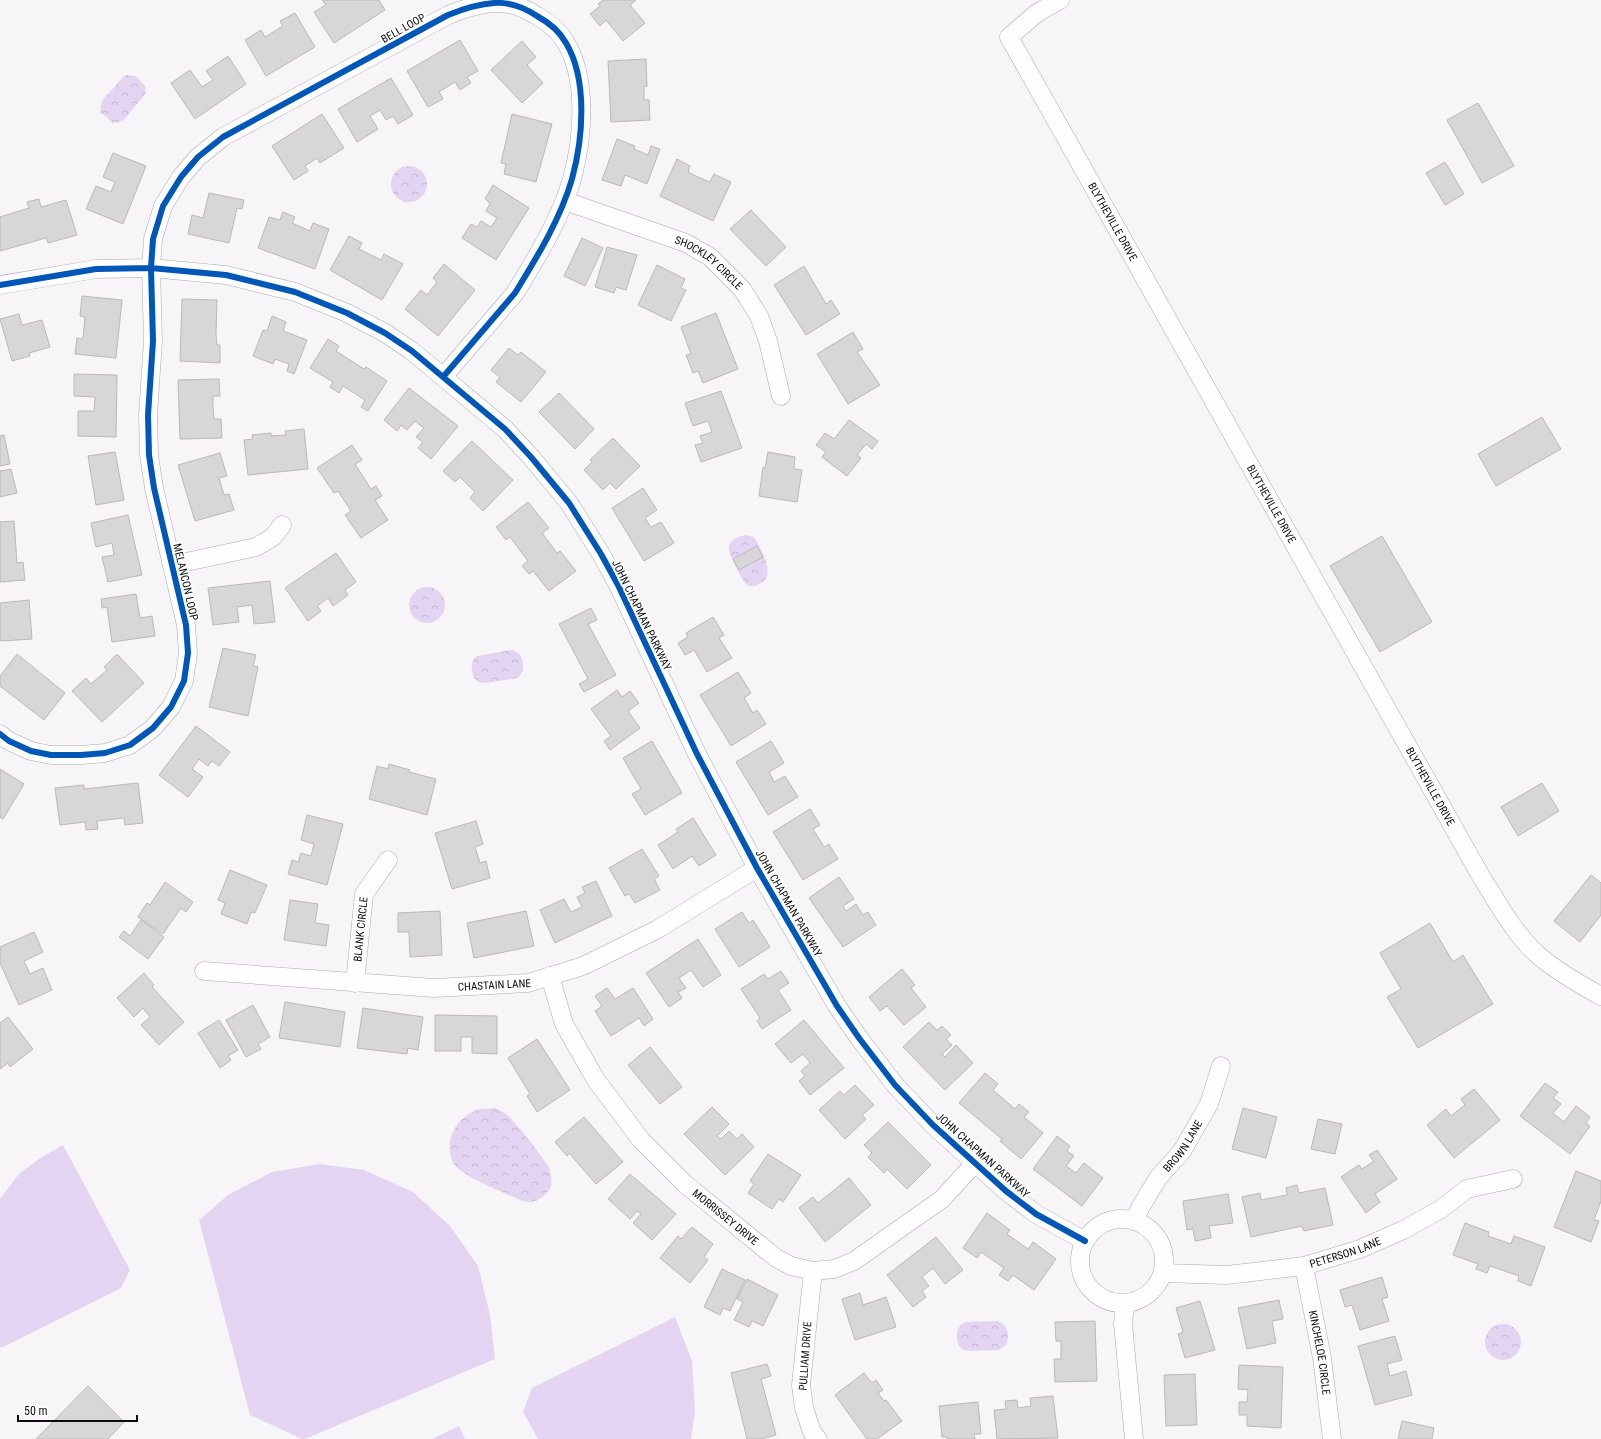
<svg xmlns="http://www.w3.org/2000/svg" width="1601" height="1439" font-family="'Roboto Condensed',sans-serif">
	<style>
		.park { fill: url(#park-crowns) }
		.garden { fill: #e3d5f2 }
		.building { fill: #d7d6d8; stroke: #b9b8ba }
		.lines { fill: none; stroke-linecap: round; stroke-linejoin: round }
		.minor-casing { stroke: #acaaad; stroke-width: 19 }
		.minor { stroke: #fefefe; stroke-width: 18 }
		.cycleway-casing { stroke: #fff; stroke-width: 8 }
		.cycleway { stroke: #0057b8; stroke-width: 6 }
		.labels { text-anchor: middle; stroke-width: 4; stroke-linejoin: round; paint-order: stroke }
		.street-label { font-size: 11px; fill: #0d0c0e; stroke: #fff }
	</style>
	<defs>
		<pattern id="park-crowns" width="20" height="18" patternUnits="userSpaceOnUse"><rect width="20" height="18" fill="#e3d5f2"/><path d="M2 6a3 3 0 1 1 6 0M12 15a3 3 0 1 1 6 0" fill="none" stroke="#c2b6ce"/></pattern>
	</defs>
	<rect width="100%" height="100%" fill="#f7f5f8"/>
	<!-- park -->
	<path class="park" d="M126 75 136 76 145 86 146 93 124 120 119 122 113 123 100 112 102 101 123 77Z
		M391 184a18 18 0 1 1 36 0a18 18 0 1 1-36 0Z
		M746 535 753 537 756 540C761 551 772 567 766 579 749 595 743 582 736 567 733 560 726 551 730 543 733 538 741 536 746 535Z
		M409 605a18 18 0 1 1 36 0a18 18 0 1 1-36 0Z
		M512 650C524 653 527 669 518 678L485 683 479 682 474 678C471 671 470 661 477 656Z
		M495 1108C499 1110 503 1112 506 1114 515 1121 542 1156 548 1166 551 1172 552 1181 551 1187 549 1191 544 1196 541 1198 534 1203 526 1203 518 1199 504 1193 462 1176 454 1164 442 1143 456 1117 477 1110 482 1108 489 1109 495 1108Z
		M997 1321C1008 1324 1009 1333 1007 1344L999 1350 967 1351C957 1348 957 1341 957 1332L960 1325 966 1322Z
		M1485 1342a18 18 0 1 1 36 0a18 18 0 1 1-36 0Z"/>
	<!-- garden -->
	<path class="garden" d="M63 1145 130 1270 121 1288 1 1348 0 1345V1199L19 1174 39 1159Z
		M320 1164 364 1170 413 1192 450 1226 478 1266 490 1315 495 1359 305 1439H302L250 1415 199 1220 228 1195 272 1172Z
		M675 1317 692 1361 695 1411 691 1439H538L523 1412 532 1388Z
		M459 1426 465 1439H432Z"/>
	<!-- building -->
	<path class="building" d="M322 0H379L385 10 334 43 314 12 326 5Z
		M603 0H636L630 5 645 23 623 41 606 20 600 26 590 14 600 6 598 4Z
		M295 13 315 47 266 76 245 40 261 30 265 37 283 26 280 21Z
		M460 40 478 71 467 77 471 83 460 90 455 82 439 92 443 99 428 107 407 71Z
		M522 41 536 57 527 65 543 83 522 103 491 70Z
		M228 56 246 84 195 119 171 83 190 70 202 87 213 80 206 71Z
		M646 59 647 86 644 87V100H649L650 120 611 122 608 61Z
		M391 78 413 115 398 124 393 116 386 120 380 110 370 116 378 129 357 142 338 109Z
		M1478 103 1514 166 1482 183 1447 120Z
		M322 114 344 148 320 163 317 158 305 166 308 171 294 180 272 146Z
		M512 114 552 124 536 182 504 174 506 164 501 163Z
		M617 139 635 146 634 149 648 155 651 146 660 149 647 184 625 175 621 186 602 180Z
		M113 153 146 166 123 224 86 209 96 186 111 192 115 182 103 177Z
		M677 159 690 166 688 172 698 177 710 182 714 174 731 182 713 221 660 196Z
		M1445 162 1464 194 1445 205 1426 173Z
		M493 185 529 208 496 260 462 238 471 224 477 227 481 221 491 227 497 218 486 211 490 203 485 199Z
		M209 193 244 200 242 209 237 208 229 243 188 234 192 215 203 218Z
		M39 199 41 207 66 200 77 235 48 243 46 238 0 251V217L29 208 27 202Z
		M751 210 786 247 766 266 730 229Z
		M283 212 295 217 292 223 310 231 313 223 329 229 315 269 258 248 269 217 280 220Z
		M349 236 362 243 359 249 381 260 384 254 403 264 382 300 330 270Z
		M582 238 603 248 585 286 564 276Z
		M607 247 637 255 626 290 616 287 614 293 595 287Z
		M444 264 475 290 438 336 405 309 421 290 427 295 437 282 433 278Z
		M657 265 685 279 681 288 686 290 671 321 638 305Z
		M804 266 826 304 831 300 840 314 806 335 774 285Z
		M82 296 122 300 116 358 75 354 77 338 83 339 85 317 80 316Z
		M182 299 217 300 216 334 217 345H220V363L180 361Z
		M716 313 738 369 703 383 698 371 693 373 686 355 691 354 681 327Z
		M19 314 22 325 42 320 50 347 29 353 30 356 12 361 0 319Z
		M272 316 286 322 283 331 307 340 294 374 287 371 289 364 275 359 273 364 253 356 263 330 267 331Z
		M853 332 863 349 857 352 880 385 848 404 817 354Z
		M328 339 339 346 336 351 364 369 366 367 387 381 368 411 361 407 365 400 343 386 339 393 330 387 333 382 310 368Z
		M509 348 518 355 521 352 546 372 521 402 496 382 500 377 491 370Z
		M74 374 117 375 116 437 78 436V411H94L95 397 74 396Z
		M219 379 220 396H213V406L214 419H221L222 438 180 439 178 380Z
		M409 388 458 426 431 459 418 448 423 442 416 437 424 428 415 421 407 430 401 425 397 431 384 420Z
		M721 391 742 448 701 462 695 445 703 443 700 436 712 432 708 421 693 426 685 403Z
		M559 393 594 429 575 449 539 412Z
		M1542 417 1561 449 1496 486 1478 454Z
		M849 420 878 441 872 449 866 444 857 455 861 458 847 476 822 457 826 452 816 445 825 433 834 439Z
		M304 429 308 469 248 475 244 440 253 439 252 435 271 433V436L286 435 285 431Z
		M4 435 10 464 0 466V436Z
		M613 438 640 466 616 489 610 483 603 490 584 470 592 462 590 460Z
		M472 441 513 480 483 511 470 498 475 492 460 477 455 482 443 471Z
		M352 445 362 460 355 464 371 489 376 486 382 496 375 500 388 520 361 538 345 515 351 511 338 491 334 493 317 468Z
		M115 452 124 500 96 505 88 456Z
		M768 452 795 457 794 469 802 470 797 502 759 496 763 467 765 468Z
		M220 453 227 476 219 478 224 495 229 494 234 510 195 521 178 465Z
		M11 469 17 493 0 497V471Z
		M643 488 657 510 645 518 651 527 661 522 674 543 644 561 612 508Z
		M528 502 549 528 542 533 557 553 560 551 576 571 549 591 533 571 529 574 522 566 528 561 510 537 506 540 496 527Z
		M128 515 142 575 108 582 102 557 114 555 112 543 96 547 91 523Z
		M14 521 17 563 23 562 25 580 0 582V522Z
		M1382 536 1432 622 1380 652 1330 566Z
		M757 546 763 557 739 570 733 559Z
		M336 553 356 582 345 590 348 595 333 606 328 598 317 606 321 611 308 621 285 588Z
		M270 581 275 622 254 624 252 605 237 607 239 622 213 625 208 588Z
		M136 594 140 618 152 616 155 636 112 642 107 607 102 608 101 599Z
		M29 600 32 639 1 641 0 637V603Z
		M591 608 597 620 588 624 616 675 584 692 579 684 588 679 559 624Z
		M713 617 724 635 719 638 732 658 707 672 694 650 685 655 678 643 688 637 686 633Z
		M223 648 256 655 253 666 258 667 248 716 209 707Z
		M17 654 65 693 44 720 0 686V676Z
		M117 654 144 683 102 722 72 691 86 678 91 684 107 670 104 667Z
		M738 672 751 693 744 698 753 713 757 710 766 724 731 746 700 695Z
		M617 690 622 697 630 691 639 703 628 711 640 728 610 750 604 741 611 736 591 709Z
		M196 726 230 752 219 766 212 761 208 766 199 759 192 769 203 777 188 797 159 775Z
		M652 741 682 793 645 815 632 794 641 789 623 758Z
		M771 741 784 763 769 772 774 782 785 776 798 797 768 815 736 762Z
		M389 764 410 770 409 772 436 779 427 815 369 799 377 766 388 769Z
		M0 769 24 784 3 819 0 817Z
		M138 783 143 823 125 825 124 818 97 821 98 829 86 830 85 822 60 825 55 788 84 785V789Z
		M1542 783 1559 811 1518 836 1501 807Z
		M810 809 820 825 813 829 824 847 829 844 838 859 803 880 773 832Z
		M307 815 343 824 327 885 288 874 292 860 298 862 301 853 311 856 314 844 301 840Z
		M693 818 716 855 699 866 692 856 673 869 658 845 678 832 676 829Z
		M476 821 483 844 475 847 480 863 486 861 490 878 452 889 435 833Z
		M642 849 659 876 654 879 660 890 635 903 629 894 625 896 609 868Z
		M230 870 267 885 255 913 251 912 247 924 221 914 225 903 218 900Z
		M1591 875 1601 883V915L1580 942 1554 921Z
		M839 877 854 899 843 906 846 911 856 904 863 915 868 912 876 925 843 947 809 898Z
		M596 881 612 916 555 943 540 910 564 899 571 912 582 907 577 897 585 893 582 887Z
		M165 882 193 902 186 912 181 908 163 934 138 917 147 903 150 905Z
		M290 900 318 904 315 923 329 925 326 946 284 940Z
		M440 911 442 955 410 957 409 932H398V913Z
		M526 911 534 946 474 958 467 923Z
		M742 912 749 923 753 920 770 947 739 967 715 929Z
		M141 920 164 937 148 959 119 937 124 931 130 936Z
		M1430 923 1453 962 1463 955 1493 1004 1418 1048 1387 997 1401 989 1380 953Z
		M34 932 43 952 24 961 30 974 43 968 52 990 19 1005 0 963V947Z
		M698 939 721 975 703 987 691 970 679 978 686 988 678 992 682 998 669 1007 646 973Z
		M902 969 915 985 911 988 926 1007 904 1025 887 1006 880 1011 869 997Z
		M781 971 789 983 778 990 791 1010 762 1029 757 1021 760 1018 741 989 764 974 768 979Z
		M144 973 154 985 152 987 184 1022 159 1045 141 1025 150 1017 143 1008 134 1017 117 998Z
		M607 988 615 999 633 988 653 1019 644 1026 639 1018 611 1036 595 1011 602 1006 595 996Z
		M285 1002 345 1012 340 1047 279 1038Z
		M253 1005 270 1037 258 1044 261 1049 246 1057 226 1020Z
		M363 1008 423 1017 418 1050 408 1048 407 1054 357 1048Z
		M435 1015 497 1016V1054L472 1053V1037H461V1051H435Z
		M8 1017 33 1049 10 1067 8 1063 0 1069V1023Z
		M219 1020 238 1050 228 1056 231 1060 220 1068 198 1033Z
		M804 1020 844 1068 810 1095 799 1081 805 1076 801 1071 810 1063 803 1054 791 1063 775 1044Z
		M929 1022 937 1030 942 1026 951 1035 946 1039 952 1045 942 1054 945 1057 956 1045 973 1063 945 1090 903 1047Z
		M537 1039 570 1090 537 1112 527 1096 530 1094 508 1058Z
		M650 1047 682 1087 660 1104 628 1065Z
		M985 1073 998 1084 993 1090 1015 1109 1019 1104 1029 1112 1024 1117 1043 1133 1021 1159 1000 1141 1002 1139 959 1103Z
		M1545 1083 1558 1092 1553 1098 1561 1104 1553 1113 1564 1122 1576 1106 1590 1117 1586 1123 1590 1126 1570 1154 1520 1116Z
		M855 1085 874 1105 862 1115 866 1119 845 1139 819 1110 840 1091 844 1095Z
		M1474 1089 1500 1120 1454 1158 1427 1125 1446 1109 1451 1116 1465 1105 1461 1099Z
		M712 1107 729 1124 717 1136 721 1139 729 1131 737 1139 742 1134 754 1147 725 1175 684 1134Z
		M1243 1108 1277 1117 1266 1158 1232 1149Z
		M584 1117 623 1162 596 1184 569 1153 567 1156 555 1142Z
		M1318 1119 1342 1124 1335 1154 1311 1149Z
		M888 1122 931 1165 907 1189 887 1169 884 1173 868 1157 872 1153 864 1145Z
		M1057 1136 1070 1146 1067 1151 1074 1156 1066 1166 1076 1173 1084 1163 1103 1178 1082 1206 1033 1169Z
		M1377 1150 1397 1179 1375 1194 1380 1202 1366 1213 1341 1177 1359 1165 1362 1169 1374 1161 1369 1155Z
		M768 1154 801 1175 783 1202 779 1199 772 1209 748 1193 754 1184 750 1181Z
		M1576 1171 1601 1181V1201L1594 1220 1599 1221 1591 1242 1554 1227Z
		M630 1174 676 1214 652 1240 633 1223 641 1214 637 1211 630 1219 608 1199Z
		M849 1178 871 1205 825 1242 799 1208 813 1197 818 1203Z
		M1297 1185 1299 1193 1325 1188 1333 1225 1304 1231 1302 1226 1251 1237 1242 1197 1260 1193 1261 1200 1287 1195 1286 1188Z
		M1228 1194 1233 1223 1209 1226 1211 1238 1195 1241 1193 1229 1187 1230 1183 1201Z
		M987 1213 1010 1230 1007 1234 1028 1249 1033 1242 1056 1259 1034 1290 1013 1275 1008 1281 999 1275 1004 1268 981 1252 977 1258 963 1248Z
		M1465 1223 1489 1232 1488 1236 1511 1244 1514 1236 1545 1247 1531 1286 1518 1281 1519 1276 1490 1266 1487 1273 1476 1269 1478 1264 1453 1255Z
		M692 1227 713 1244 704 1257 708 1260 690 1283 660 1258 678 1236 681 1239Z
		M936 1237 963 1270 945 1284 933 1268 922 1277 929 1286 922 1291 926 1297 913 1307 887 1275Z
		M722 1269 745 1280 730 1311 723 1308 720 1315 704 1307Z
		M1382 1277 1388 1297 1382 1299 1389 1321 1360 1330 1352 1305 1345 1307 1340 1290Z
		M747 1279 778 1295 763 1326 752 1321 749 1327 734 1320 743 1302 737 1299Z
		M860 1293 863 1305 886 1297 896 1327 855 1340 842 1299Z
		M1279 1300 1283 1319 1272 1321 1276 1343 1247 1349 1238 1308Z
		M1200 1301 1215 1350 1185 1358 1178 1334 1183 1332 1176 1308Z
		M1095 1321 1097 1381 1055 1382 1054 1359H1061V1341H1056L1055 1322Z
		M1395 1336 1402 1360 1387 1364 1390 1376 1406 1371 1412 1395 1375 1405 1358 1346Z
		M767 1364 771 1376 761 1379 776 1435 761 1439H747L731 1373Z
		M1239 1365 1283 1367 1281 1428 1247 1426V1415H1239V1402H1247L1248 1390 1238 1389Z
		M864 1373 872 1383 876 1380 883 1390 878 1393 884 1401 886 1400 902 1421 877 1439H867L835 1395Z
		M1195 1374 1197 1425 1166 1426 1164 1375Z
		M88 1386 124 1422 108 1439H36Z
		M1053 1396 1058 1438 997 1439 994 1410 1006 1409 1005 1401 1017 1400 1018 1408 1031 1406 1030 1398Z
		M978 1402 981 1434H974L975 1439H947V1437H942L939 1406Z
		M1402 1421 1434 1428 1432 1439H1398Z"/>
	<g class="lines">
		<!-- minor casing -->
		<g class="minor-casing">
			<g id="minor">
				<path id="s1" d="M1060 0 1037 13 1009 37 1482 878C1499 905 1515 935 1539 956 1558 972 1579 984 1601 996"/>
				<path id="s2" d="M565 201 686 243 710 257 742 289 759 316 768 341 781 396"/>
				<path d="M0 285 96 269 151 268 226 275 295 292 347 313 385 333 412 351 505 429 531 457 569 503 601 554 618 585 697 754 757 868 837 1006 859 1038 895 1085 933 1125 975 1163 1006 1191 1036 1214 1085 1241"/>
				<path d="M172 565 256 547 273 537 282 525"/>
				<path d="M0 734 9 741 31 751 51 755H81L105 753 130 745 153 728 171 707 184 681 188 653 186 625 154 488 149 455 148 415 153 341 151 268 153 239 163 206 181 177 198 157 223 137 448 15C463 9 478 4 494 3 509 2 525 8 537 16 548 22 560 32 566 43 588 80 583 139 572 179 560 220 537 257 515 293L443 377"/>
				<path id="s3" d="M204 971 434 988 528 983 583 966 658 929 757 868"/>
				<path id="s4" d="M550 976 564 1024 596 1080 641 1140 685 1184 776 1258 791 1266 813 1271 834 1269 854 1261 942 1199 975 1163"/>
				<path id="s5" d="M355 983 364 894 388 860"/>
				<circle cx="1122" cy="1261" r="42"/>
				<path id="s6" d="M1134 1221 1140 1208 1158 1178 1182 1151 1209 1104 1221 1066"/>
				<path id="s7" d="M1304 1266 1322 1358 1332 1439"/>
				<path d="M813 1271 801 1385 804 1408 812 1432 818 1439"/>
				<path id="s8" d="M1163 1273 1227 1275 1304 1266 1360 1249 1403 1230 1441 1209 1467 1189 1513 1179"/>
				<path d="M1125 1304 1123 1324 1134 1439"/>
			</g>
		</g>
		<!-- minor -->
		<use href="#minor" class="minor"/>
		<!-- cycleway casing -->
		<g class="cycleway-casing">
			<path id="cycleway" d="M0 285 96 269 151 268 226 275 295 292 347 313 385 333 412 351 505 429 531 457 569 503 601 554 618 585 697 754 757 868 837 1006 859 1038 895 1085 933 1125 975 1163 1006 1191 1036 1214 1085 1241
				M0 734 9 741 31 751 51 755H81L105 753 130 745 153 728 171 707 184 681 188 653 186 625 154 488 149 455 148 415 153 341 151 268 153 239 163 206 181 177 198 157 223 137 448 15C463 9 478 4 494 3 509 2 525 8 537 16 548 22 560 32 566 43 588 80 583 139 572 179 560 220 537 257 515 293L443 377"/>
		</g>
		<!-- cycleway -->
		<use href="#cycleway" class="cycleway"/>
	</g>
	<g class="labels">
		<!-- street labels -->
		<g class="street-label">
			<text transform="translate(403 28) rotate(-29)" y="4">BELL LOOP</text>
			<text dy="4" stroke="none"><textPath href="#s1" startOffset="275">BLYTHEVILLE DRIVE</textPath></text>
			<text dy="4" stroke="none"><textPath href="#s2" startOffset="158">SHOCKLEY CIRCLE</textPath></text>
			<text dy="4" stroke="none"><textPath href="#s1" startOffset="599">BLYTHEVILLE DRIVE</textPath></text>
			<text transform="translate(186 582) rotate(77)" y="4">MELANCON LOOP</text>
			<text transform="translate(642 615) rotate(64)" y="4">JOHN CHAPMAN PARKWAY</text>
			<text dy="4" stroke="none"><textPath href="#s1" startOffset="923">BLYTHEVILLE DRIVE</textPath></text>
			<text transform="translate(789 903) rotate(60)" y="4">JOHN CHAPMAN PARKWAY</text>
			<text dy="4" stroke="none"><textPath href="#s5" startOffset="54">BLANK CIRCLE</textPath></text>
			<text dy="4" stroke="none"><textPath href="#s3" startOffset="291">CHASTAIN LANE</textPath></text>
			<text dy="4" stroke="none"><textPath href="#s6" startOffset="90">BROWN LANE</textPath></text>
			<text transform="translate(983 1155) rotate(42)" y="4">JOHN CHAPMAN PARKWAY</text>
			<text dy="4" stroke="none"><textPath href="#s4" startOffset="304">MORRISSEY DRIVE</textPath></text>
			<text dy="4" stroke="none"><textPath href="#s8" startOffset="185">PETERSON LANE</textPath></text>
			<text dy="4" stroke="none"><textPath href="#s7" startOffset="88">KINCHELOE CIRCLE</textPath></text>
			<text transform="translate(805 1356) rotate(-86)" y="4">PULLIAM DRIVE</text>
		</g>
	</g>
	<!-- scale -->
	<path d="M18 1415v6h119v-6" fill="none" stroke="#0d0c0e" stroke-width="2"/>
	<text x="24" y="1415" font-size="12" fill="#0d0c0e" stroke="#ffffff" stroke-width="3" paint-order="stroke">50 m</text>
</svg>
